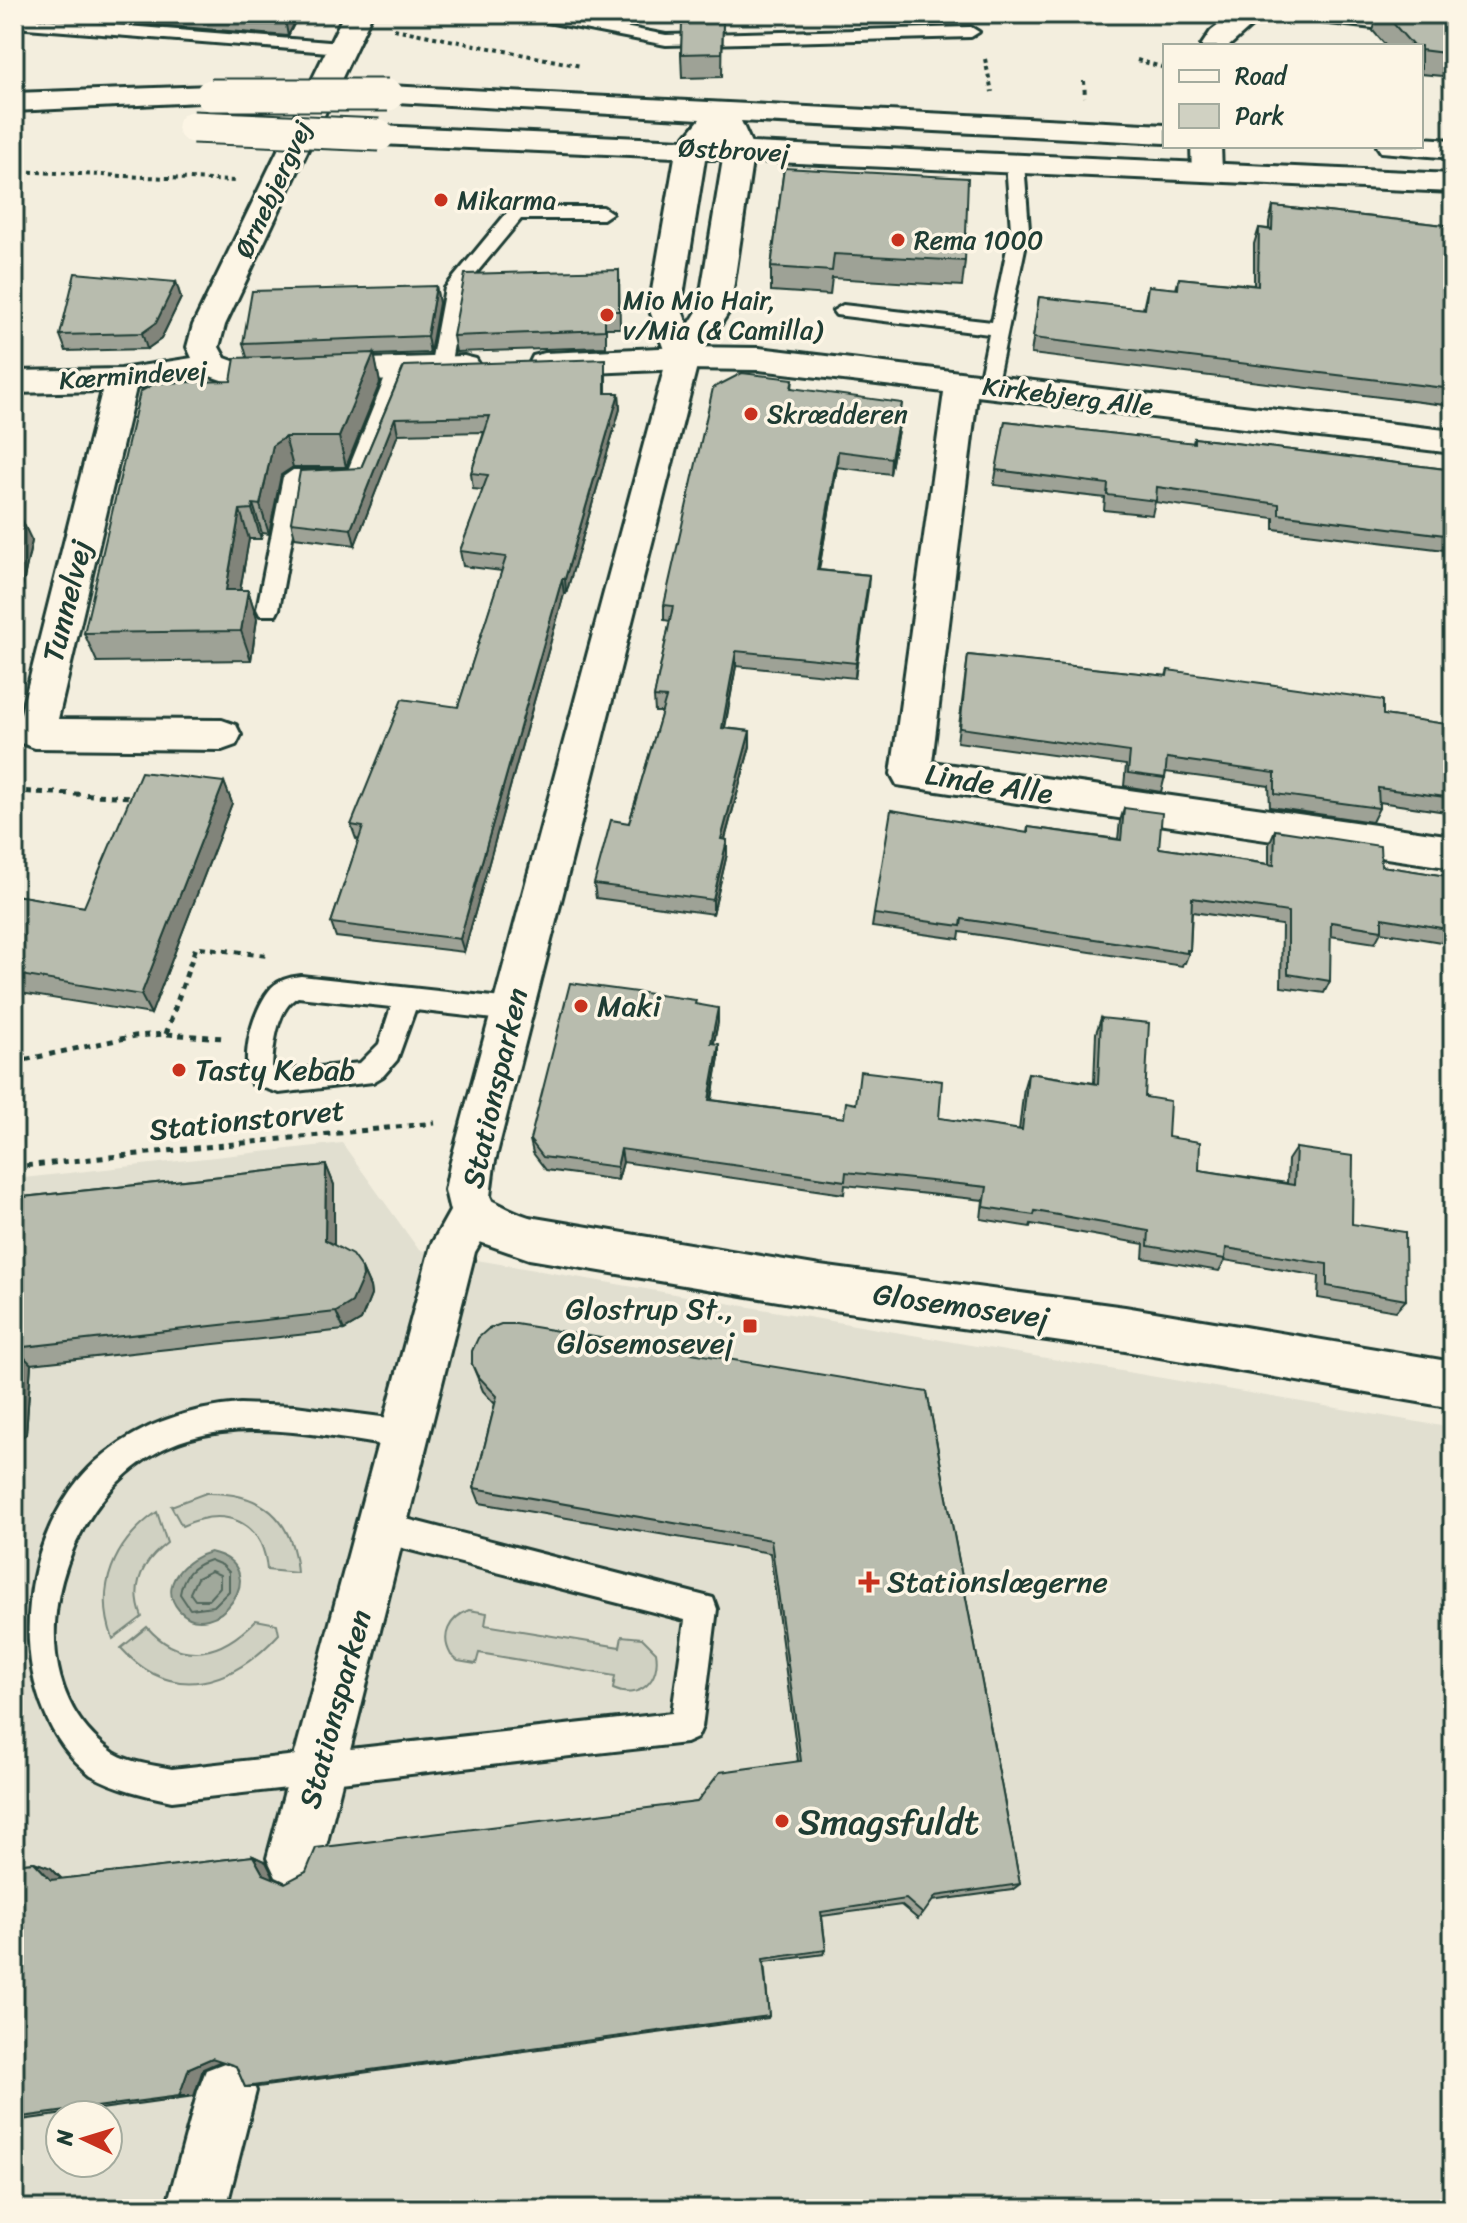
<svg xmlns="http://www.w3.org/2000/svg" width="1467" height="2223" font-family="Sriracha,sans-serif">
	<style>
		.built { fill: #e1dfd0; fill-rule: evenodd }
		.green { fill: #d0d1c2; stroke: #78877b; stroke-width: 2 }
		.water { fill: #a0a89b; stroke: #6c7d72; stroke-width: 2 }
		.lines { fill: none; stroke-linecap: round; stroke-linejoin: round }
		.shore { stroke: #53685d; stroke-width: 2 }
		.service-casing { stroke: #1f3d34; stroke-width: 6 }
		.minor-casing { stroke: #1f3d34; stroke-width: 6 }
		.tertiary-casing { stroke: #1f3d34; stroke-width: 6 }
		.path-far1 { stroke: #1f3d34; stroke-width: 4; stroke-dasharray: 4 4; stroke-linecap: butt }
		.path { stroke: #1f3d34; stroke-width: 5; stroke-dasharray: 6 6; stroke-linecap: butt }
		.service { fill: #fcf5e5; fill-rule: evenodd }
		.minor { fill: #fcf5e5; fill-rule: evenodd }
		.tertiary { fill: #fcf5e5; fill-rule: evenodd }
		.tertiary-bridge-casing { stroke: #1f3d34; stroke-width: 35; stroke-linecap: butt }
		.tertiary-bridge { stroke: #fcf5e5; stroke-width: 31 }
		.wall { fill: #9ea296; stroke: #1f3d34; stroke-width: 2 }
		.shaded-wall { fill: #81847a; stroke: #1f3d34; stroke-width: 2 }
		.building { fill: #b8bcae; stroke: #1f3d34; stroke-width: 2 }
		.poi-dot { fill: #c8321e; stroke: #fcf5e5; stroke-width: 3 }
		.labels { text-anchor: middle; stroke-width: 7; stroke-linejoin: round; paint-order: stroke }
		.far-street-label { font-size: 26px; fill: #1f3d34; stroke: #fcf5e5 }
		.far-poi-label { font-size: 26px; fill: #1f3d34; stroke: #fcf5e5; text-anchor: start }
		.street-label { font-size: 30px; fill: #1f3d34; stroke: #fcf5e5 }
		.poi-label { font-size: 30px; fill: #1f3d34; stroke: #fcf5e5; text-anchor: start }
		.near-poi-label { font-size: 36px; fill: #1f3d34; stroke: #fcf5e5; text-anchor: start }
	</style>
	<rect width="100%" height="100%" fill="#f3eede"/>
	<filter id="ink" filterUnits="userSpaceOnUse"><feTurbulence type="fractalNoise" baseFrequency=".0125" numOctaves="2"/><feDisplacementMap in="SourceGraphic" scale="16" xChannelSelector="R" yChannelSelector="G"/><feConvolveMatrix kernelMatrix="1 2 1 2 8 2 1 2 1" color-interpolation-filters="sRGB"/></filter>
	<g filter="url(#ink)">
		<!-- built -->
		<path class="built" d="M342 1143 419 1250 1453 1428V2209H335L334 2204 302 2209H14V1179ZM60 2115H108V2163H60Z"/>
		<!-- green -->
		<path class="green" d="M206 1493C261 1492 293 1517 297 1573L267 1570C263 1520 225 1506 182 1526L171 1506Z
			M157 1512 167 1543C142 1562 130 1586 142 1617L113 1639C94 1588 114 1542 157 1512Z
			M469 1610 487 1613 485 1625 620 1647 622 1636 642 1638 656 1652C661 1680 640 1701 613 1689L615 1676 479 1653 476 1664 458 1661 451 1655C440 1636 449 1618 469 1610Z
			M256 1620 277 1624 279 1634C233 1685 172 1705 121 1648L147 1627C182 1667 222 1655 256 1620Z"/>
		<!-- water -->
		<path class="water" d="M210 1552C278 1567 213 1648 179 1610 157 1585 186 1558 210 1552Z"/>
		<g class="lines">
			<!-- shore -->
			<path class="shore" d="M210 1560 222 1565 229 1572V1591L214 1606 190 1609 180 1594C183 1575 192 1566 210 1560Z
				M211 1571 220 1575V1587L208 1600H195L190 1593 197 1578Z"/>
			<!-- service casing -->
			<g class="service-casing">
				<path id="service" d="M524 14H557L666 35 971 27 979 32 971 37 666 45 532 19Z
					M14 17 341 43 349 48 341 53 14 27Z
					M1015 158 1024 163 1029 229 995 392 988 393 978 387 989 334 836 315 833 311 843 305 992 322 1011 229 1006 163Z
					M516 207H603L612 213 603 219H521L463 289 450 368 440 374 433 372 430 368 445 288 510 209Z
					M399 362 409 368 362 482 302 484 279 609 276 615H260L257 609 283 477 293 470H348L389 368Z
					M301 976 511 999 520 1003 524 1010 520 1017 511 1021 415 1010 397 1060 383 1076 373 1082 279 1093 252 1084C239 1058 253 1009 272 987 279 980 291 977 301 976ZM298 997 391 1007 379 1044 360 1063 279 1071 272 1069C273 1048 277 1007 298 997Z
					M240 1404 295 1406 405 1420 415 1424 419 1434 415 1444 405 1448C336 1439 257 1418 188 1439 65 1475 0 1676 114 1753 131 1763 153 1765 172 1769L672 1713 685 1620 383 1543 373 1538 368 1528 373 1518 383 1513 713 1598 717 1609 702 1727 697 1738 686 1743 172 1801C144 1795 116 1789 91 1775 0 1705 12 1527 105 1454 144 1423 191 1408 240 1404Z"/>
			</g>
			<!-- minor casing -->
			<g class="minor-casing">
				<path id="minor" d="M344 14H372L225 325 219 347 225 358 239 363 464 356 476 359 481 367 476 375 464 378 236 385 210 376 136 388 58 719 222 720 236 725 241 735 236 745 222 750 35 748 21 743 16 733 102 391 14 393V371L121 369 192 358 187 347 193 325Z
					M1233 14H1265L1229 46H1201L1211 31Z
					M1306 14H1394L1453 21V37L1320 22 1310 20Z
					M1191 146H1221L1222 172 1218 178 1207 181 1196 178 1192 172Z
					M683 347 759 348 1453 431V453L977 396 932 762 1453 836V868L897 785 891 774 944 392 759 370 683 369 545 375 533 372 529 364 533 356 545 353Z
					M475 1193C494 1200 509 1211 529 1217L820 1266 1125 1307 1453 1362V1408L1125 1351 820 1308 529 1259 477 1241 459 1227 452 1213 459 1199Z"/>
			</g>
			<!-- tertiary casing -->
			<g class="tertiary-casing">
				<path id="tertiary" d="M211 86 221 89 226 95 221 101 14 111V93Z
					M388 86 1165 125V143L741 121 751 143 1453 174V192L752 161 730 310 699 358 494 1165 490 1196 498 1213 475 1252 323 1858 314 1877 295 1886 276 1877 267 1858 431 1245 450 1211 445 1190 450 1165 667 358 649 308 675 157 379 144 369 141 364 135 369 129 379 126 683 140 700 119 378 101 373 95 378 89ZM705 159H723L698 310 688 326 681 308Z
					M1421 138 1453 140V158L1381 152 1377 146H1421Z
					M227 2062 248 2070 256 2091 226 2209H166L198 2091 206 2070Z"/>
			</g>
			<!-- path-far1 -->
			<path class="path-far1" d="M394 29 581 66
				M985 59 992 92
				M1137 60 1165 68
				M1084 81 1085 97
				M14 171 234 181"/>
			<!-- path -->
			<path class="path" d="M14 791 134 797
				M166 1034 196 947 271 956
				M14 1062 135 1036 166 1034 223 1038
				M14 1167 435 1123"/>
			<!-- service -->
			<use href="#service" class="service"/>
			<!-- minor -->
			<use href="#minor" class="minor"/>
			<!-- tertiary -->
			<use href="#tertiary" class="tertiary"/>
			<!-- tertiary-bridge casing -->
			<g class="tertiary-bridge-casing">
				<path id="tertiary-bridge" d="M211 95H388
					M193 127 379 135"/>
			</g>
			<!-- tertiary-bridge -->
			<use href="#tertiary-bridge" class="tertiary-bridge"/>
		</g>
		<!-- wall -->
		<path class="wall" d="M26 14H299L288 36Z
			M683 14H723L722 77 682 78 681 54Z
			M1378 14H1453V77L1421 74V46H1386L1373 31Z
			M784 168 965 261 962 286 832 278 830 295 771 291V267Z
			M1273 206 1453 226V406L1031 354 1039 297 1143 309 1148 286 1176 289 1179 278 1254 285V244L1259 228 1269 229V222Z
			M619 270 620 328H606V347L456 352 453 336Z
			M176 282 181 298 161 339 147 349 66 351 60 335Z
			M436 286 439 303 430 353 374 355 380 383 346 467H293L281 475 269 534 262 533 261 539H249L240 590H248L257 619 251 660 97 662 84 633 231 381 247 357 243 343Z
			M404 366 606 375V393H619L620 409 566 594H564L464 952 336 937 331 923 359 840 356 839 351 825 458 707 502 571 463 566 460 551 483 490 473 489 471 473 484 432 398 434 355 545 295 537 291 522 361 468Z
			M793 379 792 389 900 419 890 474 837 467 819 570 869 575 855 678 736 666 725 728 750 731V746L725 839 727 840V854L713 914 596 898 594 884 629 823 662 712H655L654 697 670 621 664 620V605Z
			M1005 421 1193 443 1194 438 1453 470V551L1274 529V518L1155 502 1152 515 1104 510 1105 498 994 485Z
			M14 518 32 541 20 596H14Z
			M968 655 1166 676 1168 670 1383 715 1453 725V813L1379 802V808L1372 822 1270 807 1269 786 1166 772 1161 792 1124 786 1126 765 957 742Z
			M224 782 232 803 151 1014 14 992V895L84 907Z
			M1124 808 1159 848 1269 864V844L1275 830 1381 866 1453 877V944L1381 932 1375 943 1330 936V981L1324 993 1281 987 1282 925 1192 912 1190 950 1185 963H1183L1182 966 960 932 959 939 872 927 874 914 1027 833 1028 827 1118 839 1120 821Z
			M696 1005 718 1022 714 1043 719 1057 712 1100 844 1118H939L1019 1130 1024 1087 1028 1073 1094 1083 1096 1033 1101 1018 1168 1137 1199 1170 1287 1183 1288 1160 1296 1148 1406 1300 1396 1311 1318 1298 1319 1276 1225 1260 1219 1271 1143 1258 1144 1244 1031 1224 1030 1227 981 1219 983 1200 845 1185 844 1194 623 1162 618 1180 546 1170 533 1153 530 1140Z
			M326 1165 334 1185V1245L362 1269 370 1287 371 1295 361 1320 344 1330 31 1364 26 1434 14 1443V1198Z
			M472 1364 927 1392 1020 1884 1012 1890 932 1901 918 1919 901 1905 822 1916 826 1950 824 1954 764 1962 769 2016 768 2018 258 2087H245L236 2066 221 2061 203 2069 194 2096 14 2121V1864L34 1862 51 1868 62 1879 253 1856 266 1862 274 1879 285 1883 697 1802 798 1761 770 1553 480 1503 474 1488 495 1404 483 1391Z"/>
		<!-- shaded-wall -->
		<path class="shaded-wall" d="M284 14H299L288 36Z
			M176 282 181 298 161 339 147 349 142 333Z
			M436 286 439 303 430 353 427 336Z
			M374 353 380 383 346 467 339 437Z
			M619 393 620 409 566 594 565 579Z
			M902 403 900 419 890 474 891 458Z
			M395 418 398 434 355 545 351 529Z
			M285 437 293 467 281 475 269 534 260 505 273 445Z
			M838 451 837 467 816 585 817 570Z
			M253 504 262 533 261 539 252 509Z
			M240 510 249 539 235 619 226 590Z
			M21 518 32 541 20 596 14 583V552Z
			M869 575 868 590 855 678 856 663Z
			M562 579 564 594 464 952 460 939Z
			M248 590 257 619 251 660 241 631Z
			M736 651V666L722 742V728Z
			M750 731V746L721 853V839Z
			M224 782 232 803 151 1014 141 995Z
			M727 840V854L713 914V900Z
			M718 1008V1022L711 1056V1043Z
			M719 1044V1057L709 1113V1100Z
			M621 1149 623 1162 618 1180 617 1167Z
			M326 1165 334 1185V1259L325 1240Z
			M362 1269 370 1287 371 1295 361 1320 344 1330 336 1312Z
			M15 1348 31 1364 26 1434 14 1443Z
			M253 1856 266 1862 275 1880 263 1874Z
			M34 1862 51 1868 68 1886 51 1880Z
			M212 2058 226 2059 203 2069 194 2096H179L189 2068Z"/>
		<!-- building -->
		<path class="building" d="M1385 14H1431L1453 16V54L1421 50V46H1413Z
			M723 22 722 53 681 54 682 23Z
			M784 168 968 178 965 261 834 254 832 271 771 267Z
			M1273 206 1453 226V389L1033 338 1039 297 1145 309 1148 286 1178 289 1179 278 1258 286 1259 228 1272 230Z
			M619 270V311H605V330L453 336 465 274Z
			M75 273 176 282 156 323 142 333 60 335Z
			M436 286 427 336 243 343 252 291Z
			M374 353 339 437H285L273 445 260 505 253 504 252 509 240 510 226 590H248L241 631 84 633 140 392 156 383 231 381 235 358Z
			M605 359V393H619L565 579H562L460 939 331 923 363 827 351 825 402 699 458 707 506 557 460 551 488 475 471 473 490 416 395 418 351 529 291 522 300 471 361 468 404 366Z
			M742 373 793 379 791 388 902 403 891 458 838 451 817 570 869 575 856 663 736 651 722 728 750 731 721 839 727 840 713 900 594 884 611 820 629 823 666 698 654 697 673 606 664 605 713 388Z
			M1005 421 1194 443V438L1453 470V536L1279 514V504L1157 487 1156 501 1107 495 1108 484 996 470Z
			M14 518H21L14 552Z
			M968 655 1167 676 1168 670 1383 700V715L1453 725V798L1378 788 1379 808 1275 794V773L1167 758 1165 778 1128 773 1130 752 960 728Z
			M141 772 224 782 141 995 14 974V895L28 897 84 907Z
			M1124 808 1162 813 1159 848 1274 865 1275 830 1380 846 1381 866 1453 877V930L1382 918V930L1331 922 1330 981 1288 974V912L1192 898 1190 950H1187V953L962 919 961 926 874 914 891 810 1028 833V827L1121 840Z
			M570 983 696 1000 695 1004 718 1008 711 1043 719 1044 709 1100 844 1118 846 1102 856 1104 860 1071 942 1081 939 1118 1022 1130 1028 1073 1098 1084 1101 1018 1149 1023 1145 1097 1170 1101 1168 1137 1200 1142 1199 1170 1294 1185 1296 1148 1353 1156 1352 1224 1405 1232 1406 1300 1327 1286V1264L1226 1248 1225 1259 1148 1246 1149 1231 1035 1211 1034 1215 984 1207 987 1187 846 1172 845 1181 621 1149 617 1167 543 1157 530 1140Z
			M326 1165 325 1240 352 1255 362 1269 363 1277 352 1302 336 1312 15 1348 14 1359V1198Z
			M501 1324H516L927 1392 1020 1884 936 1896 923 1914 906 1899 821 1912 826 1950 763 1959 769 2016 245 2087 236 2066 212 2058 189 2068 179 2096 14 2118V1864L34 1862 51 1880 253 1856 263 1874 285 1883 306 1872 316 1848 697 1802 720 1772 801 1761 771 1540 474 1488 497 1396 477 1375 472 1364V1351L478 1338 488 1329Z"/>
	</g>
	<!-- markers -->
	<g class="poi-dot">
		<circle cx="441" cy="200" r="8"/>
		<circle cx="898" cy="240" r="8"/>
		<circle cx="607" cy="315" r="8"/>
		<circle cx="751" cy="414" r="8"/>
		<circle cx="581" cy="1006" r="8"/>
		<circle cx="179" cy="1070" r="8"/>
		<rect x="742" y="1318" width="16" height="16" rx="4"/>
		<path d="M865 1570h8v8h8v8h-8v8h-8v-8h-8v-8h8z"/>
		<circle cx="782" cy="1821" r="8"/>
	</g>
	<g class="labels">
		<!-- far-street labels -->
		<g class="far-street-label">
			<text transform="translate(734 150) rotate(3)" y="9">Østbrovej</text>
			<text transform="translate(273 189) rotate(-65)" y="9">Ørnebjergvej</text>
			<text transform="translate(133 375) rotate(-4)" y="9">Kærmindevej</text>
			<text transform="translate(1068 396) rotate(7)" y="9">Kirkebjerg Alle</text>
		</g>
		<!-- far-poi labels -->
		<g class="far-poi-label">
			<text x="457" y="209">Mikarma</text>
			<text x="914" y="249">Rema 1000</text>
			<text x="623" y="309">Mio Mio Hair,<tspan x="623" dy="30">v/Mia (&amp; Camilla)</tspan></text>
			<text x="767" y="423">Skrædderen</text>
		</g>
		<!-- street labels -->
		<g class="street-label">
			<text transform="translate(67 601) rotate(-76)" y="10">Tunnelvej</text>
			<text transform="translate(989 784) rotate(9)" y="10">Linde Alle</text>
			<text transform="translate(495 1088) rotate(-77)" y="10">Stationsparken</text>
			<text transform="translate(247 1120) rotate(-6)" y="10">Stationstorvet</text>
			<text transform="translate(961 1306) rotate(8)" y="10">Glosemosevej</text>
			<text transform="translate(335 1709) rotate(-75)" y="10">Stationsparken</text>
		</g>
		<!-- poi labels -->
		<g class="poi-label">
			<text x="597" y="1016">Maki</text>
			<text x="195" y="1080">Tasty Kebab</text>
			<text x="734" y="1319" text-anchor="end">Glostrup St.,<tspan x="734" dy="34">Glosemosevej</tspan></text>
			<text x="887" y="1592">Stationslægerne</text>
		</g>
		<!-- near-poi labels -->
		<g class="near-poi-label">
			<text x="798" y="1834">Smagsfuldt</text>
		</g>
	</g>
	<!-- margin -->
	<rect width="1467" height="2223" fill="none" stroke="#fcf5e5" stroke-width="48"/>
	<rect x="24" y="24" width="1419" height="2175" fill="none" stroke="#1f3d34" stroke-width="3" filter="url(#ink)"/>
	<!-- legend -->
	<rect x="1163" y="44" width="260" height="104" fill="#fcf5e5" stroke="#a4ab9e" stroke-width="2"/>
	<rect x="1179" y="70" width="40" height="12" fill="#fcf5e5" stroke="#a4ab9e" stroke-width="2"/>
	<text x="1235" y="84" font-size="24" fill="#1f3d34">Road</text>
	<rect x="1179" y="104" width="40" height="24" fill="#d0d1c2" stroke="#a4ab9e" stroke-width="2"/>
	<text x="1235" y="124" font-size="24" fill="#1f3d34">Park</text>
	<!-- north arrow -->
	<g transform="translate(84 2139) rotate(274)"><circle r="38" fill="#fcf5e5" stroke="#a4ab9e" stroke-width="2"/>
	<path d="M0-6L14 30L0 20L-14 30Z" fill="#c8321e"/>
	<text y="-12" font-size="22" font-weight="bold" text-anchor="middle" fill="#1f3d34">N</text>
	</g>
</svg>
